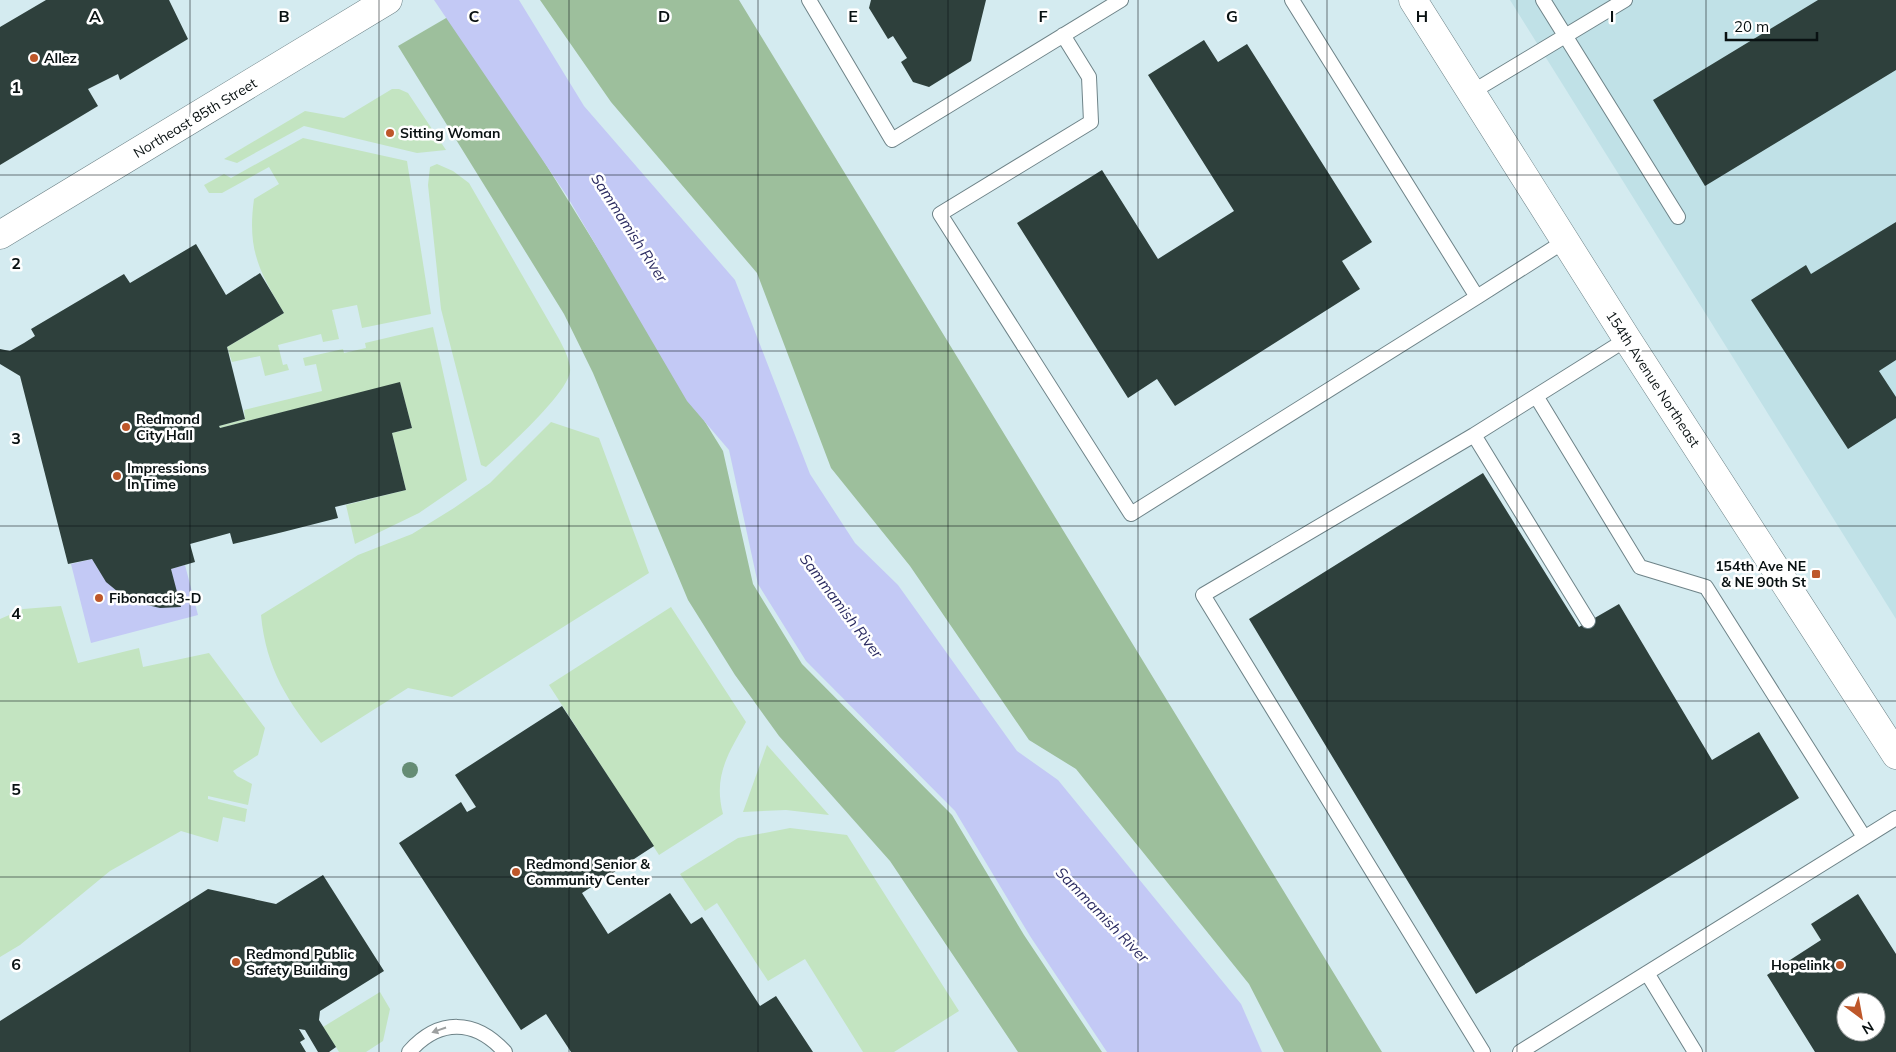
<svg xmlns="http://www.w3.org/2000/svg" width="1896" height="1052" font-family="Mulish,sans-serif">
	<style>
		.built { fill: #c0e1e7 }
		.green { fill: #c3e4c1 }
		.forest { fill: #9dbf9c }
		.water { fill: #c3c9f5 }
		.building { fill: #2e403c; fill-rule: evenodd }
		.lines { fill: none; stroke-linecap: round; stroke-linejoin: round }
		.lane-casing { stroke: #6e8388; stroke-width: 16 }
		.secondary-casing { stroke: #6e8388; stroke-width: 29 }
		.lane { stroke: #fff; stroke-width: 14 }
		.secondary { stroke: #fff; stroke-width: 28 }
		.tree { fill: #658c74 }
		.oneway { fill: #9da0a0 }
		.grid { fill: none; stroke: #091112; stroke-width: 1; stroke-opacity: 0.55 }
		.poi-dot { fill: #be572a; stroke: #fff; stroke-width: 2 }
		.labels { text-anchor: middle; stroke-width: 5; stroke-linejoin: round; paint-order: stroke }
		.poi-label { font-size: 14px; font-weight: bold; fill: #091112; stroke: #fff; text-anchor: start }
		.street-label { font-size: 14px; fill: #091112; stroke: #fff }
		.water-label { font-size: 15px; font-style: italic; fill: #2b2b61; stroke: #fff }
		.grid-label { font-size: 16px; text-anchor: middle; font-weight: bold; fill: #091112; stroke: #fff; stroke-width: 5; stroke-linejoin: round; paint-order: stroke }
	</style>
	<rect width="100%" height="100%" fill="#d4ebf0"/>
	<!-- built -->
	<path class="built" d="M1510 0H1896V619Z"/>
	<!-- green -->
	<path class="green" d="M392 89H399L408 93 446 150 417 153 304 126 237 163 224 159 305 111 344 118Z
		M303 138 407 161 431 314 362 328 357 305 332 310 339 339 323 342 321 334 278 345 283 365 287 364 289 370 265 376 260 356 232 362 227 347 284 313C259 271 247 250 254 199L279 184 269 167 222 193H209L204 185 224 174 231 178Z
		M437 164 453 171 469 183 559 339C564 349 571 361 570 372 567 394 504 451 486 467L481 465 441 309 428 185 430 167Z
		M433 327 467 480 419 513 355 544 346 505 406 490 392 433 412 428 400 383 220 428 219 426 245 419 244 410 322 391 316 364 305 366 303 358 343 349 344 353 366 348 365 343Z
		M551 422 599 438 649 573 452 697 408 688 321 743C288 702 266 669 261 615L358 555 412 534 454 508 490 483Z
		M61 606 78 663 139 648 143 667 209 653 265 728 258 755 233 771 237 776 252 784 248 805 208 796V799L247 809 245 822 223 817 218 842 181 831 110 871 20 945 0 957V619L23 609Z
		M671 607 746 722C728 754 713 776 723 814L659 855 549 685Z
		M767 745 829 815 786 810 743 812Z
		M790 828 847 835 959 1011 894 1052H863L805 959 768 981 717 903 705 911 680 874 738 838Z
		M380 992 390 1009 383 1041 366 1052H339L323 1027Z"/>
	<!-- forest -->
	<path class="forest" d="M540 0H739L1382 1052H1284L1249 984 1076 769 1029 740 910 566 831 468 757 273 611 102Z
		M453 14 723 451 753 584 802 664 952 815 1024 935 1102 1052H1018L890 861 779 736 735 675 688 600 593 373 564 314 398 46Z"/>
	<!-- water -->
	<path class="water" d="M434 0H519L584 106 735 280 810 474 855 543 898 585 1017 751 1058 780 1241 1004 1262 1052H1107L1030 936 955 811 806 661 758 584 729 450 687 401 567 196Z
		M92 559C115 598 135 609 180 607L171 569 185 565 198 615 91 643 71 564Z"/>
	<!-- building -->
	<path class="building" d="M46 0H169L188 39 120 80 118 74 88 89 98 106 0 165V27Z
		M871 0H986L971 61 929 87 913 82 901 62 907 58 893 36 888 39 869 8Z
		M1818 0H1896V70L1705 186 1653 100Z
		M1204 40 1218 62 1247 44 1372 242 1342 261 1360 289 1175 406 1157 379 1128 398 1017 223 1102 170 1158 259 1234 211 1148 75Z
		M1896 222V360L1879 371 1896 397V418L1848 449 1751 300 1806 265 1811 274Z
		M196 244 226 295 260 273 284 313 227 347 245 419 219 426 220 428 400 382 412 428 392 433 406 490 335 507 338 518 283 532 233 544 230 533 190 544 195 562 171 569 181 607 160 608 139 603 123 596 106 582 92 559 68 564 20 376 0 364V349L10 351 24 343 35 336 31 329 124 274 130 283Z
		M1483 473 1579 627 1619 604 1712 760 1759 732 1799 798 1476 994 1249 619Z
		M562 706 654 846 582 893 608 934 670 893 691 924 702 917 760 1006 776 996 813 1052H571L546 1014 521 1030 399 843 461 802 467 812 476 807 455 775Z
		M323 875 384 971 320 1011 319 1020 336 1047 329 1052H318L305 1030 299 1029 305 1039 300 1042 306 1052H0V1021L208 889 276 904Z
		M1858 894 1896 954V1052H1815L1767 975 1821 940 1811 924ZM1846 1002H1876V1032H1846Z"/>
	<g class="lines">
		<!-- lane casing -->
		<g class="lane-casing">
			<path id="lane" d="M809 0 892 140 1121 0
				M1543 0 1678 217
				M1063 35 1089 77 1091 122 940 214 1131 514 1477 297 1292 0
				M1472 92 1625 0
				M1477 297 1565 241
				M1536 396 1640 567 1706 587 1864 837
				M1474 435 1588 621
				M1647 973 1695 1052
				M409 1052C439 1018 475 1019 505 1052
				M1483 1052 1203 595 1474 435 1627 339
				M1520 1052 1896 818"/>
		</g>
		<!-- secondary casing -->
		<g class="secondary-casing">
			<path id="secondary" d="M1413 0 1627 339 1896 755
				M0 235 388 0"/>
		</g>
		<!-- lane -->
		<use href="#lane" class="lane"/>
		<!-- secondary -->
		<use href="#secondary" class="secondary"/>
	</g>
	<!-- trees -->
	<circle class="tree" cx="410" cy="770" r="8"/>
	<!-- one-way arrows -->
	<defs><path id="oneway-solid" d="M-6-.8H1V-3.2L6.5 0L1 3.2V.8H-6Z" transform="scale(1.25)"/></defs>
	<use class="oneway" href="#oneway-solid" transform="translate(439 1030) rotate(161)"/>
	<!-- grid -->
	<path class="grid" d="M190 0V1052M379 0V1052M569 0V1052M758 0V1052M948 0V1052M1138 0V1052M1327 0V1052M1517 0V1052M1706 0V1052M0 175H1896M0 351H1896M0 526H1896M0 701H1896M0 877H1896"/>
	<!-- markers -->
	<g class="poi-dot">
		<circle cx="34" cy="58" r="5"/>
		<circle cx="390" cy="133" r="5"/>
		<circle cx="126" cy="427" r="5"/>
		<circle cx="117" cy="476" r="5"/>
		<rect x="1811" y="569" width="10" height="10" rx="2.5"/>
		<circle cx="99" cy="598" r="5"/>
		<circle cx="516" cy="872" r="5"/>
		<circle cx="236" cy="962" r="5"/>
		<circle cx="1840" cy="965" r="5"/>
	</g>
	<g class="labels">
		<!-- poi labels -->
		<g class="poi-label">
			<text x="44" y="63">Allez</text>
			<text x="400" y="138">Sitting Woman</text>
			<text x="136" y="424">Redmond<tspan x="136" dy="16">City Hall</tspan></text>
			<text x="127" y="473">Impressions<tspan x="127" dy="16">In Time</tspan></text>
			<text x="1806" y="571" text-anchor="end">154th Ave NE<tspan x="1806" dy="16">&amp; NE 90th St</tspan></text>
			<text x="109" y="603">Fibonacci 3-D</text>
			<text x="526" y="869">Redmond Senior &amp;<tspan x="526" dy="16">Community Center</tspan></text>
			<text x="246" y="959">Redmond Public<tspan x="246" dy="16">Safety Building</tspan></text>
			<text x="1830" y="970" text-anchor="end">Hopelink</text>
		</g>
		<!-- street labels -->
		<g class="street-label">
			<text transform="translate(195 118) rotate(-31)" y="5">Northeast 85th Street</text>
			<text transform="translate(1653 379) rotate(57)" y="5">154th Avenue Northeast</text>
		</g>
		<!-- water labels -->
		<g class="water-label">
			<text transform="translate(629 228) rotate(57)" y="5">Sammamish River</text>
			<text transform="translate(841 606) rotate(53)" y="5">Sammamish River</text>
			<text transform="translate(1102 915) rotate(46)" y="5">Sammamish River</text>
		</g>
	</g>
	<g class="grid-label">
		<text x="95" y="22">A</text>
		<text x="284" y="22">B</text>
		<text x="474" y="22">C</text>
		<text x="664" y="22">D</text>
		<text x="853" y="22">E</text>
		<text x="1043" y="22">F</text>
		<text x="1232" y="22">G</text>
		<text x="1422" y="22">H</text>
		<text x="1612" y="22">I</text>
		<text x="16" y="93">1</text>
		<text x="16" y="269">2</text>
		<text x="16" y="444">3</text>
		<text x="16" y="619">4</text>
		<text x="16" y="795">5</text>
		<text x="16" y="970">6</text>
	</g>
	<!-- north arrow -->
	<g transform="translate(1861 1017) rotate(148)"><circle r="24" fill="#ffffff" stroke="#9da0a0"/>
	<path d="M0-4L9 19L0 12L-9 19Z" fill="#be572a"/>
	<text y="-8" font-size="14" font-weight="bold" text-anchor="middle" fill="#091112">N</text>
	</g>
	<!-- scale -->
	<path d="M1726 32v8h91v-8" fill="none" stroke="#091112" stroke-width="2.5"/>
	<text x="1734" y="32" font-size="15" fill="#091112" stroke="#ffffff" stroke-width="4" paint-order="stroke">20 m</text>
</svg>
